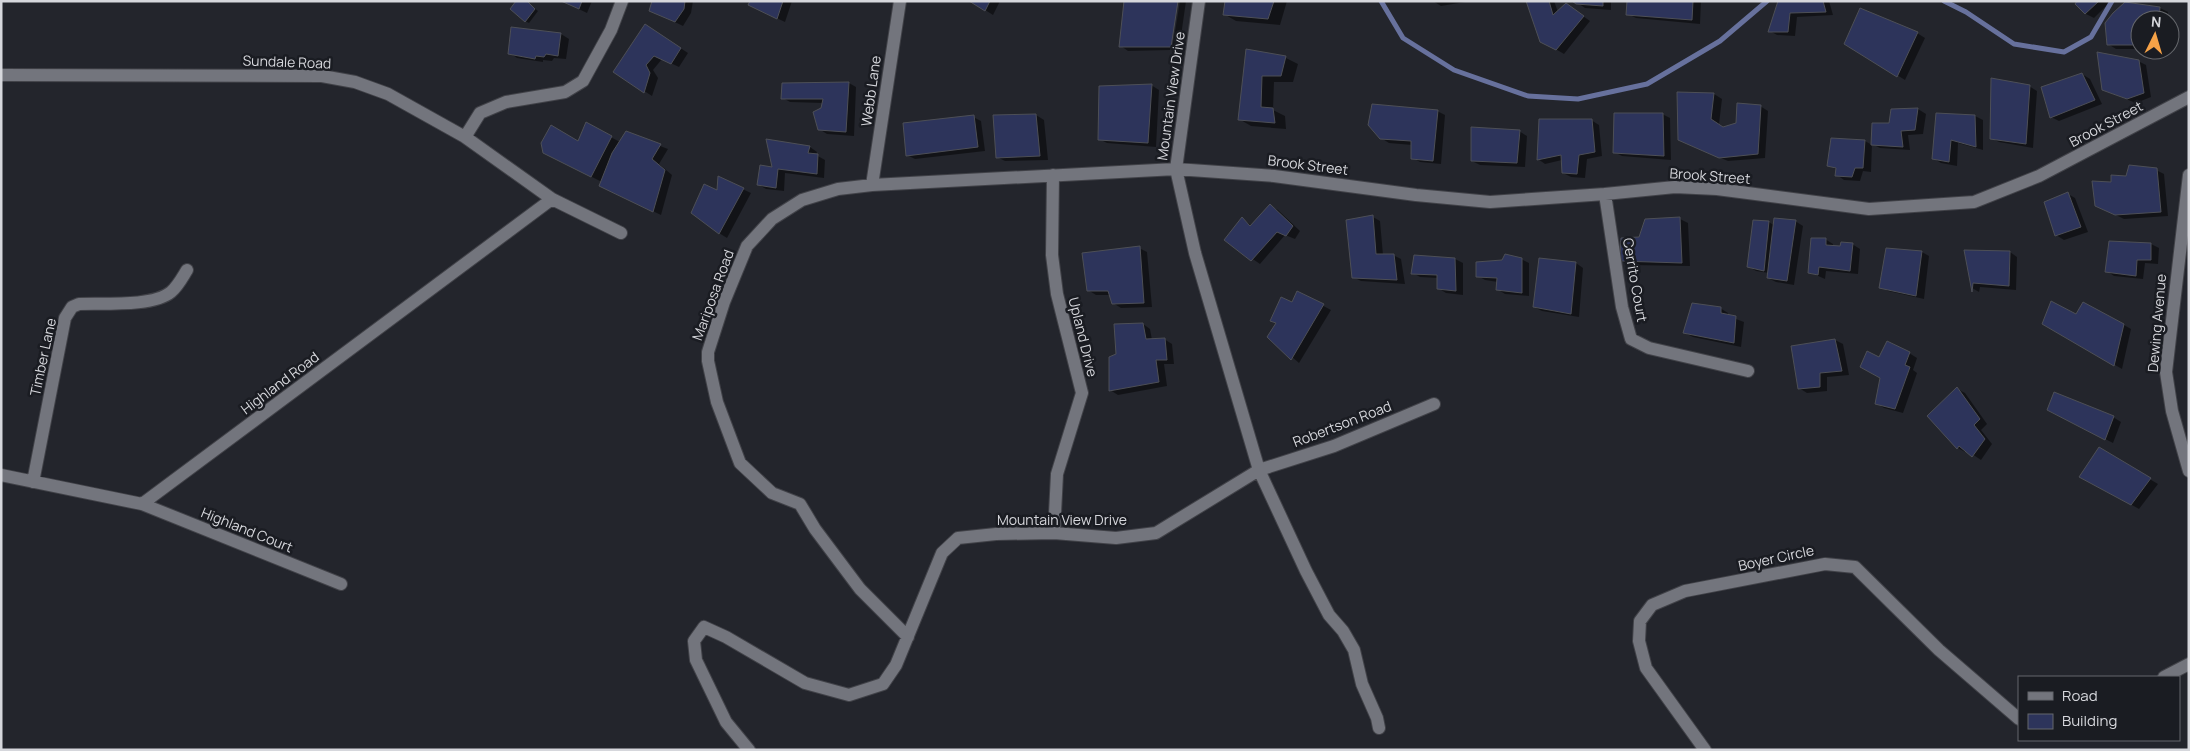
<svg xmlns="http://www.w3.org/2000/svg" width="2190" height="751" font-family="Manrope,sans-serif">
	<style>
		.shadow { fill: #0007 }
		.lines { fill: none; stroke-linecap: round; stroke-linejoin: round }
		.stream { stroke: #67719d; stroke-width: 5 }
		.building { fill: #2d345b; stroke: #4d4f56 }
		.minor-casing { stroke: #414248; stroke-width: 14 }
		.minor { stroke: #73757d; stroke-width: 12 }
		.labels { text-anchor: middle; stroke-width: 5; stroke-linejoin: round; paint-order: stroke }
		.street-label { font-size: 14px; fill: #d6d7dc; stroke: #1a1c22 }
	</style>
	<rect width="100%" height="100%" fill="#23252c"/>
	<!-- shadow -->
	<path class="shadow" d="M526 1 538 11 529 23 525 21Z
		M562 1H592L587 13Z
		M653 1H693L691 13 683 26 650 10Z
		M751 1H792L785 22 757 9Z
		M971 1H1000L993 15Z
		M1177 1 1170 50 1128 51 1121 46Z
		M1180 1H1186L1179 50H1172Z
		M1226 1H1287L1280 25 1236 21 1224 14Z
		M1433 1H1471L1441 6Z
		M1527 1H1554L1558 12 1566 4 1590 21 1564 54 1542 41Z
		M1575 1H1611V10L1585 8Z
		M1629 1H1701L1700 24 1636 18 1628 14Z
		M1779 1H1829L1833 15 1797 17 1795 36 1777 35 1770 31Z
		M2079 1H2111L2094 18 2086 14 2077 4Z
		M2126 4 2160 8 2168 12 2167 20H2140V49H2116L2108 44Z
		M512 28 561 34 569 39 566 59 554 58 552 61 543 60V62L517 58 510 53Z
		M653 30 688 53 679 67 662 59 653 70 658 78 652 96 615 72Z
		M1917 33 1925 38 1905 80 1845 43Z
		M1247 50 1286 58 1298 64 1293 82H1274L1273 110 1285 116 1286 129 1251 126 1239 119Z
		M2138 61 2146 65 2151 97 2136 103 2103 90Z
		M2082 74 2090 79 2102 104 2059 121 2051 117Z
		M849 83 856 87 854 136 827 134 819 129 823 103 790 102 783 98Z
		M1151 85 1159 90 1156 147 1107 143 1099 139Z
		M2029 86 2037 91 2033 148 1999 142 1991 138Z
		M1678 93 1714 94 1722 99 1719 124 1724 128 1737 124 1760 106 1768 111 1765 158 1728 161 1688 144Z
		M1918 109 1926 114 1923 134 1908 135 1910 150 1880 148 1872 144 1871 172 1863 171 1860 181 1844 180 1837 175V170L1829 165 1865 141 1872 145 1874 124H1890L1892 110Z
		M1437 111 1445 115 1441 164 1420 162 1413 158 1412 145 1389 143 1381 138Z
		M1662 114 1670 118 1671 160 1622 156 1614 152Z
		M1937 114 1975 116 1983 120V150L1958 143 1957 166 1941 163 1933 158Z
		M1036 115 1044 120 1048 160 1005 161 997 157Z
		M973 117 981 121 985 151 915 159 907 155Z
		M1591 120 1599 125 1602 156 1587 159 1585 178 1571 177 1563 173 1562 160 1545 164 1538 159Z
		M586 124 620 142 626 133 668 149 659 164 672 175 661 215 608 190 602 182 556 159 579 143Z
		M1519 131 1527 136 1525 167 1480 165 1472 161Z
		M767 141 810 147 817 152 816 155 825 160 824 178 785 173 784 191 766 189 759 185 773 169Z
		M2156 170 2164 174 2168 216 2124 219 2104 209 2112 183Z
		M719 178 751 193 727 238 719 233Z
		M2068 194 2075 198 2088 232 2064 240 2056 235Z
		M1270 206 1278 210 1300 231 1295 239 1285 235 1260 264 1225 240 1242 218 1252 226Z
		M1373 217 1380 221 1383 255H1393L1401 259 1405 284 1361 281 1353 277Z
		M1680 219 1688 223 1690 266 1629 265 1621 261 1640 238 1646 221Z
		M1795 221 1803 226 1794 285 1776 282 1768 278 1769 273 1756 271 1748 266 1769 222 1775 226Z
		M1825 239 1833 244V247L1852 244 1860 249 1858 274 1826 271 1825 279 1809 272Z
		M2110 243 2151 244 2159 248 2158 264 2145 263 2143 279 2114 276 2107 271Z
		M1139 248 1147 252 1152 307 1121 308 1113 303 1111 295H1096L1088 290Z
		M1922 252 1929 256 1924 299 1888 291 1881 287Z
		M1966 252H2010L2017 257 2016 290 1980 287 1979 292 1972 288Z
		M1455 259 1463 263V295L1446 293 1438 288V278L1420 277 1413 273Z
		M1521 259 1529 263V296L1505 294 1497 289 1498 282 1485 280 1478 276Z
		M1576 263 1583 268 1579 317 1542 311 1534 307Z
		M1297 292 1331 310 1299 363 1269 337 1277 324 1272 321 1293 304Z
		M1720 308 1728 313V316L1744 322 1741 347 1693 337 1685 333Z
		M2076 316 2124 325 2131 329 2122 369 2044 324Z
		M1143 324 1150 329 1152 340 1164 339 1172 344 1174 364H1164L1167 386 1118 395 1110 390 1117 355Z
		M1835 340 1843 344 1849 375 1827 377V391L1807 393 1799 388Z
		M1909 353 1917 358 1913 370 1917 373 1903 413 1884 408 1876 403 1882 377 1880 359Z
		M1957 389 1965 393 1987 424 1981 430 1992 444 1981 460 1966 450 1965 452 1958 448 1929 416Z
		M2056 414 2113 417 2121 422 2113 443Z
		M2099 449 2158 484 2139 509 2081 476Z"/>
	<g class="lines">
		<!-- stream -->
		<path class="stream" d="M1381 1 1403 38 1454 70 1528 96 1578 99 1647 84 1720 41 1767 1
			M1944 1 1966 12 2014 44 2064 52 2091 37 2112 1"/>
	</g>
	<!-- building -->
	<path class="building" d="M516 1H527L535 9 525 22 510 9Z
		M561 1H582L579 9Z
		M652 1H685L684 9 675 22 649 11Z
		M750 1H783L777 19 748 5Z
		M969 1H990L985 11Z
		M1124 1H1178L1171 47H1119Z
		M1225 1H1274L1268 19 1223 15Z
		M1526 1H1549L1553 15 1566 3 1584 16 1556 50 1540 42Z
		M1572 1H1603V6L1576 4Z
		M1627 1H1693L1692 20 1626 15Z
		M1778 1H1823L1826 12 1790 13 1788 32H1768Z
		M2077 1H2099L2085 14 2075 4Z
		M2125 2 2160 7 2159 20H2140V45H2107L2105 23 2113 13Z
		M1860 8 1918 32 1897 77 1844 44Z
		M645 24 681 48 671 64 654 56 646 65 650 73 644 93 613 72Z
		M511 27 561 33 558 56 546 54 544 57 536 56 535 59 508 54Z
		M1246 49 1286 56 1281 76H1262L1261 107 1273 108 1275 123 1238 120Z
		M2097 52 2139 60 2144 93 2127 99 2102 90Z
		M2082 73 2095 100 2050 118 2041 87Z
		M1991 78 2030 85 2026 144 1990 139Z
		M849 82 846 132 818 130 813 112 821 108 823 99H781L782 83Z
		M1152 84 1148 143 1098 140 1099 86Z
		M1677 92 1714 93 1711 119 1723 127 1736 123 1737 103 1761 105 1758 154 1719 158 1678 140Z
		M1372 104 1438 110 1433 161 1411 159V141L1380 139 1368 125Z
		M1918 108 1915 130 1901 131 1903 147 1871 145 1872 123H1889L1891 109Z
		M1614 113H1663L1664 156 1613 153Z
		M1936 113 1975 115 1976 147 1951 140 1949 162 1932 159Z
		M1036 114 1040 156 996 158 993 115Z
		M974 115 978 147 906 156 903 123Z
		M1539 119H1592L1595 152 1579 155 1577 174 1562 173 1561 155 1537 160Z
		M586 122 612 136 591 177 543 153 541 143 551 125 578 141Z
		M1471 127 1520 130 1517 163 1471 161Z
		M626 131 661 144 652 159 665 170 653 212 599 186 612 153Z
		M1831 138 1865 140 1863 168H1855L1852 177 1835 176 1836 168 1827 166Z
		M766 139 810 146 808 153 818 154 817 174 778 169 776 188 757 185 760 165 772 167Z
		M2129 165 2157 168 2161 212 2115 215 2095 206 2092 181 2111 182V175L2126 176Z
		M718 176 744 188 719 234 691 213 704 184 717 190Z
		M2068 192 2081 227 2055 236 2044 202Z
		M1270 204 1293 226 1286 236 1277 232 1251 261 1224 240 1242 217 1250 226Z
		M1373 215 1376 254H1394L1397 280 1352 278 1346 220Z
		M1680 217 1682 263 1620 261 1621 238 1639 237 1645 219Z
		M1774 218 1796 220 1787 281 1767 278Z
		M1753 220 1769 221 1764 271 1747 267Z
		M1811 238H1826V245L1840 246 1841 242 1853 243 1850 271 1819 267 1818 275 1808 273Z
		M2109 241 2151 243V260H2137L2136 276 2105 272Z
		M1140 246 1144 303 1112 304 1108 291H1087L1082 253Z
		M1886 248 1922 251 1916 296 1879 288Z
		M1964 250 2010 251 2009 286 1973 283 1972 292Z
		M1505 254 1522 258V293L1496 290 1497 278 1476 277V262L1502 260Z
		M1414 255 1455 258 1456 291 1437 289V275L1411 274Z
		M1539 258 1576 262 1571 314 1533 307Z
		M1297 291 1324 304 1291 360 1267 337 1276 323 1270 321 1281 297 1292 302Z
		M2051 301 2076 314 2083 302 2124 324 2114 366 2042 324Z
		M1692 303 1721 307V313L1736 316 1734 343 1683 333Z
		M1143 323 1146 339 1165 338 1167 360H1156L1159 382 1109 391V357L1116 354 1114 324Z
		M1835 339 1842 371 1820 373V387L1798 389 1791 346Z
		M1887 341 1910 352 1905 365 1910 367 1895 409 1875 404 1880 378 1860 367 1867 351 1879 357Z
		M1957 387 1980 419 1974 425 1985 439 1972 457 1959 446 1957 449 1927 416Z
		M2054 392 2114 416 2105 440 2047 410Z
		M2099 447 2151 478 2131 505 2079 477Z"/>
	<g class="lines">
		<!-- minor casing -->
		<g class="minor-casing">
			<path id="minor" d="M1199 1 1176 169 1195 253 1259 470 1306 571 1329 615 1343 631 1354 650 1362 684 1377 718 1379 728
				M1 75 322 76 355 82 388 94 465 137 552 199 621 233
				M465 137 480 113 506 102 565 92 583 81 611 30 622 1
				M1053 175 1052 255 1057 294 1082 393 1057 474 1054 533
				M2189 175 2166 372 2172 411 2189 471
				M872 185 900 1
				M1605 194 1622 307 1631 339 1649 348 1748 371
				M1 475 142 504 552 199
				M33 482 65 318 72 307 79 304C103 303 153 307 171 292 178 286 182 278 187 270
				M142 504 341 584
				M908 637 860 589 815 529 800 504 772 493 740 463 717 402 708 361V352L724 302 747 246 772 219 802 200 838 189 872 185 1176 169 1274 176 1416 195 1490 202 1605 194 1675 187 1717 189 1869 209 1974 202 2039 176 2189 97
				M2164 677 2189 664
				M749 750 726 722 696 660 694 641 704 627 726 637 805 683 849 695 883 684 896 665 942 553 958 538 996 534 1054 533 1116 538 1156 533 1259 470 1334 446 1434 404
				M1705 750 1646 668 1639 641 1640 621 1652 605 1685 591 1825 564 1855 567 1939 650 2019 719"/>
		</g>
		<!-- minor -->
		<use href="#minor" class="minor"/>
	</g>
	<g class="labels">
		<!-- street labels -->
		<g class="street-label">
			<text transform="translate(287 62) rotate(2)" y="5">Sundale Road</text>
			<text transform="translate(871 91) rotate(-82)" y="5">Webb Lane</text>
			<text transform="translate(1171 96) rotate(-82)" y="5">Mountain View Drive</text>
			<text transform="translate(2106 124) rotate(-28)" y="5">Brook Street</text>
			<text transform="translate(1308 165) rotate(7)" y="5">Brook Street</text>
			<text transform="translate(1710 176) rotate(4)" y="5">Brook Street</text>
			<text transform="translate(1635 280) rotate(80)" y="5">Cerrito Court</text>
			<text transform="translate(713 295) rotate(-70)" y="5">Mariposa Road</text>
			<text transform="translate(2157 323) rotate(-85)" y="5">Dewing Avenue</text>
			<text transform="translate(1083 337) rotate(76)" y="5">Upland Drive</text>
			<text transform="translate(43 357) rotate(-78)" y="5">Timber Lane</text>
			<text transform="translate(280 383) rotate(-37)" y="5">Highland Road</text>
			<text transform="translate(1342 424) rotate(-21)" y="5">Robertson Road</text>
			<text x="1062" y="525">Mountain View Drive</text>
			<text transform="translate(247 530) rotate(22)" y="5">Highland Court</text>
			<text transform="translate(1776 558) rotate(-12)" y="5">Boyer Circle</text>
		</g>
	</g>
	<!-- border -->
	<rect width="2190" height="751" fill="none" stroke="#d6d7dc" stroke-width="5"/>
	<!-- legend -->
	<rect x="2018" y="676" width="162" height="65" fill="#1a1c22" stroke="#65676c"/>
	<rect x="2028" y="692" width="25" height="8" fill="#73757d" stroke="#65676c"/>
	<text x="2062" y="701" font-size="15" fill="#d6d7dc">Road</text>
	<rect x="2028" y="714" width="25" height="15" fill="#2d345b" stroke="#65676c"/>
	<text x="2062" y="726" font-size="15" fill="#d6d7dc">Building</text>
	<!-- north arrow -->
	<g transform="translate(2155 35) rotate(5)"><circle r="24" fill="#1a1c22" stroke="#65676c"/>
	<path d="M0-4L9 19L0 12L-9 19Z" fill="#f6a247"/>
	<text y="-8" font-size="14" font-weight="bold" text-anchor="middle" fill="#d6d7dc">N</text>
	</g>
</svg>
